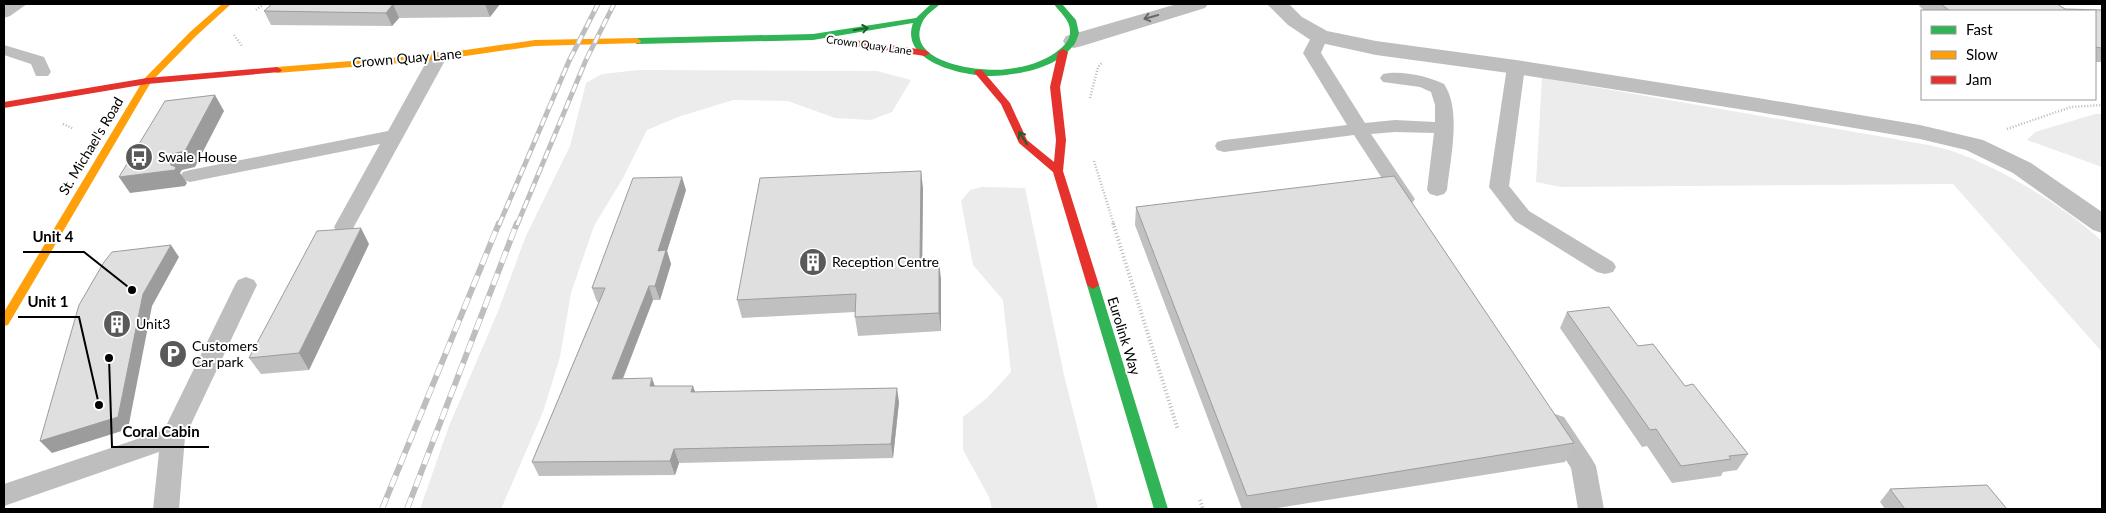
<svg xmlns="http://www.w3.org/2000/svg" width="2106" height="513" font-family="Lato,sans-serif">
	<style>
		.green { fill: #ececec }
		.lines { fill: none; stroke-linecap: round; stroke-linejoin: round }
		.path-far1 { stroke: #b9b9b9; stroke-width: 2.5; stroke-dasharray: 1 2; stroke-linecap: butt }
		.path { stroke: #b9b9b9; stroke-width: 4; stroke-dasharray: 1 2.5; stroke-linecap: butt }
		.lane { fill: #bebebe; fill-rule: evenodd }
		.street { fill: #bebebe; fill-rule: evenodd }
		.fast { fill: #30b455; fill-rule: evenodd }
		.slow { fill: #ff9f0a; fill-rule: evenodd }
		.jam { fill: #e5322d; fill-rule: evenodd }
		.rail-far1-casing { stroke: #bebebe; stroke-width: 5 }
		.rail-casing { stroke: #bebebe; stroke-width: 6 }
		.rail-far1 { stroke: #fff; stroke-width: 3; stroke-dasharray: 9; stroke-linecap: butt }
		.rail { stroke: #fff; stroke-width: 4.5; stroke-dasharray: 12; stroke-linecap: butt }
		.wall { fill: #c0c0c0 }
		.shaded-wall { fill: #9c9c9c }
		.building { fill: #dfdfdf; stroke: #9c9c9c }
		.oneway { stroke: #686868 }
		.oneway2 { stroke: #1a632f }
		.labels { text-anchor: middle; stroke-width: 4; stroke-linejoin: round; paint-order: stroke }
		.far-street-label { font-size: 11px; fill: #000; stroke: #fff }
		.street-label { font-size: 14px; fill: #000; stroke: #fff }
		.poi-label { font-size: 14px; fill: #000; stroke: #fff; text-anchor: start }
		.leader { fill: none; stroke: #000; stroke-width: 2 }
		.callout-dot { fill: #000; stroke: #fff; stroke-width: 2 }
		.callout-label { font-size: 15px; text-anchor: middle; font-weight: bold; fill: #000; stroke: #fff; stroke-width: 4; stroke-linejoin: round; paint-order: stroke }
	</style>
	<rect width="100%" height="100%" fill="#fff"/>
	<!-- green -->
	<path class="green" d="M639 70 877 71 911 80 892 112 871 120 835 118 788 101 733 100 678 117 647 130 623 178 594 226 571 293 560 357 543 412 501 509H420L449 426 499 309 525 238 570 146 586 83 602 74Z
		M1542 78 1895 139C1914 143 1934 145 1952 151 2003 169 2062 205 2102 241V352L1953 184 1561 187 1536 182Z
		M2095 114H2102V167L2027 140 2035 132Z
		M982 187 1025 188 1064 375 1098 509H992L989 497 963 450V417L987 398 1011 372 1003 300 973 265 961 201 970 190Z"/>
	<g class="lines">
		<!-- path-far1 -->
		<path class="path-far1" d="M256 10 264 4
			M234 35 242 46
			M1090 98 1098 67 1103 62
			M63 124 74 129
			M2007 129 2071 107 2102 105
			M1094 161 1114 225"/>
		<!-- path -->
		<path class="path" d="M1113 223 1178 430
			M1200 500 1203 509"/>
		<!-- lane -->
		<path class="lane" d="M8 4H27L10 16 4 18V6Z
			M1320 31 1326 32 1328 36 1321 53 1365 123 1395 120 1435 122V105L1431 92 1420 87 1383 82 1380 78 1383 74C1401 70 1428 76 1444 84 1462 110 1450 160 1447 190L1444 194 1437 196 1430 194 1427 190 1434 133 1395 132 1371 134 1415 199 1412 203 1405 205 1398 203 1354 135 1224 152 1217 150 1215 146 1217 142 1224 140 1347 125 1303 53 1314 32Z
			M4 45 44 57 51 72 48 76H36L31 64 4 55Z
			M438 52 444 53 447 57 351 232 344 234 337 232 334 227 380 144 190 182 183 180 180 176 183 172 190 170 388 131 429 57 432 53Z
			M1516 62 1522 63 1525 67 1509 186 1529 211 1613 262 1616 267 1613 272 1605 274 1597 272 1515 221 1489 187 1507 67 1510 63Z
			M246 277 254 280 257 285 185 437 179 509H153L159 452 4 506V484L164 430 235 285 238 280Z
			M1555 414 1564 417 1592 459 1596 466 1604 509H1578L1571 468 1543 424 1546 417Z"/>
		<!-- street -->
		<path class="street" d="M1177 4H1208L1205 8 1082 46 1074 48 1066 46 1063 41 1066 36Z
			M1267 4H1289L1302 17 1327 31 1376 41 1516 60 1758 98 1920 125 1983 140 2031 163 2102 212V233L2093 230 2013 173 1966 150 1920 139 1758 112 1516 74 1376 55 1312 41 1288 25Z"/>
		<!-- fast -->
		<path class="fast" d="M931 4H940C934 10 926 14 922 23 904 64 984 73 1008 69 1026 67 1046 61 1060 49 1065 45 1070 39 1070 33 1071 20 1060 13 1054 4H1062L1076 20 1079 33C1077 38 1076 44 1072 47 1055 69 1017 75 991 76 964 76 899 62 913 23L813 40 637 44 633 41 637 38 813 34 916 18Z
			M1093 281 1099 285 1168 509H1154L1087 285Z"/>
		<!-- slow -->
		<path class="slow" d="M222 4H231L196 36 151 82 8 325 4 326V312L144 79 190 32Z
			M637 38 641 41 640 43 535 46 438 60 277 73 272 70 277 67 438 54 535 40Z"/>
		<!-- jam -->
		<path class="jam" d="M840 38 925 50 930 53 925 56 837 43 836 41Z
			M1063 49 1068 52 1060 87 1066 140 1063 171 1099 285 1093 289 1087 285 1053 172 1019 143 1001 104 974 72 976 70H982L1010 103 1027 140 1054 162 1056 140 1050 87 1058 52Z
			M277 67 282 70 280 72 147 84 4 108V102L147 78Z"/>
		<!-- rail-far1 casing -->
		<g class="rail-far1-casing">
			<path id="rail-far1" d="M499 225 569 61 598 4
				M517 225 586 60 614 4"/>
		</g>
		<!-- rail casing -->
		<g class="rail-casing">
			<path id="rail" d="M382 509 499 223
				M407 509 517 223"/>
		</g>
		<!-- rail-far1 -->
		<use href="#rail-far1" class="rail-far1"/>
		<!-- rail -->
		<use href="#rail" class="rail"/>
	</g>
	<!-- wall -->
	<path class="wall" d="M272 4H500L490 17 399 18 392 26 271 25 264 11Z
		M1920 4H2057L2065 9 2102 10V62H2095V11H1925L1919 6Z
		M923 188 922 262 941 279V331L858 336 855 317V312L742 318 737 300Z
		M686 190 667 251 671 264 660 300H653L623 379 655 386 695 392 899 402 893 458 679 463 675 475 539 476 532 462 599 302H597L592 288Z
		M1136 207 1574 443 1565 462 1271 509H1242L1135 225Z
		M369 244 309 370 261 374 249 358Z
		M1567 312 1638 346 1685 386 1748 454 1737 470 1723 472 1721 476 1672 483 1647 446 1642 447 1560 328Z
		M1890 489 2007 509H1885L1880 502Z"/>
	<!-- shaded-wall -->
	<path class="shaded-wall" d="M393 4 399 18 392 26 386 13Z
		M485 4H500L490 17Z
		M215 95 224 111 195 167 182 170 180 173 187 183 185 186 130 193 119 177 171 165 168 159Z
		M921 171 923 188 922 280 920 262Z
		M682 177 686 190 667 251 671 264 660 300 655 286 658 251Z
		M361 228 369 244 309 370 299 353Z
		M171 245 179 257 152 306 128 429 52 453 40 441 143 294Z
		M939 261 941 279V331L939 313Z
		M649 286 653 300 617 393 612 379Z
		M652 378 657 392 650 386Z
		M693 386 698 400 691 392Z
		M897 388 899 402 893 458 891 444Z
		M674 449 679 463 675 475 670 461Z"/>
	<!-- building -->
	<path class="building" d="M272 4H485H393L386 13 264 11Z
		M1941 4H2057L2065 9 2102 10V48L2095 47V11H1950Z
		M215 95 185 151 172 154 168 159 171 165 176 167 175 170 119 177 165 101Z
		M921 171 920 262 939 261V313L855 317 856 294 737 300 760 178Z
		M1394 176 1574 443 1247 496 1136 207Z
		M682 177 658 251 666 250 655 286H649L612 379 652 378 650 386H693L691 392 897 388 891 444 674 449 670 461 532 462 605 288H592L633 178Z
		M361 228 299 353 249 358 317 231Z
		M171 245 143 294 118 417 40 441 79 305 104 262 112 252Z
		M1609 307 1638 346 1653 344 1685 386 1693 384 1748 454 1729 456 1731 459 1681 466 1656 429 1650 430 1567 312Z
		M1987 485 2007 509H1905L1890 489Z"/>
	<!-- one-way arrows -->
	<defs><path id="oneway-shaft" d="M-6 0H5M1.5-3L5.5 0L1.5 3" fill="none" stroke-width="1.6" stroke-linecap="round" stroke-linejoin="round" transform="scale(1.25)"/></defs>
	<use class="oneway" href="#oneway-shaft" transform="translate(1151 17) rotate(164)"/>
	<g class="oneway2">
		<use href="#oneway-shaft" transform="translate(861 29) rotate(-9)"/>
		<use href="#oneway-shaft" transform="translate(1023 138) rotate(-123)"/>
	</g>
	<!-- icons -->
	<defs>
		<g id="bus-disc" transform="scale(1.4375)"><circle r="9.5" fill="#595959" stroke="#fff"/><path d="M-5-6H5V4H4V6H2V4H-2V6H-4V4H-5ZM-3.5-4V0h7V-4ZM-3.5 1.2v1.5H-2V1.2ZM2 1.2v1.5H3.5V1.2Z" fill="#fff"/></g>
		<g id="building-disc" transform="scale(1.4375)"><circle r="9.5" fill="#595959" stroke="#fff"/><path d="M-4-6H4V6H1V3H-1V6H-4ZM-2.5-4.3h1.7v1.8h-1.7ZM.8-4.3h1.7v1.8H.8ZM-2.5-1h1.7V.8h-1.7ZM.8-1h1.7V.8H.8Z" fill="#fff"/></g>
		<g id="parking-disc" transform="scale(1.4375)"><circle r="9.5" fill="#595959" stroke="#fff"/><path d="M-3.5-5.5H1a3.5 3.5 0 0 1 0 7H-1V5.5H-3.5ZM-1-3.4V-.6H.8a1.4 1.4 0 0 0 0-2.8Z" fill="#fff"/></g>
	</defs>
	<g fill-rule="evenodd">
		<use href="#bus-disc" x="139" y="157"/>
		<use href="#building-disc" x="813" y="262"/>
		<use href="#building-disc" x="117" y="324"/>
		<use href="#parking-disc" x="173" y="354"/>
	</g>
	<g class="labels">
		<!-- far-street labels -->
		<g class="far-street-label">
			<text transform="translate(869 45) rotate(8)" y="4">Crown Quay Lane</text>
		</g>
		<!-- street labels -->
		<g class="street-label">
			<text transform="translate(407 58) rotate(-5)" y="5">Crown Quay Lane</text>
			<text transform="translate(91 146) rotate(-59)" y="5">St. Michael's Road</text>
			<text transform="translate(1124 336) rotate(73)" y="5">Eurolink Way</text>
		</g>
		<!-- poi labels -->
		<g class="poi-label">
			<text x="158" y="162">Swale House</text>
			<text x="832" y="267">Reception Centre</text>
			<text x="136" y="329">Unit3</text>
			<text x="192" y="351">Customers<tspan x="192" dy="16">Car park</tspan></text>
		</g>
	</g>
	<!-- callouts -->
	<path class="leader" d="M132 290L84 252H23M99 405L79 317H18M109 358L112 447H209"/>
	<g class="callout-dot">
		<circle cx="132" cy="290" r="5"/>
		<circle cx="99" cy="405" r="5"/>
		<circle cx="109" cy="358" r="5"/>
	</g>
	<g class="callout-label">
		<text x="53" y="242">Unit 4</text>
		<text x="48" y="307">Unit 1</text>
		<text x="161" y="437">Coral Cabin</text>
	</g>
	<!-- border -->
	<rect width="2106" height="513" fill="none" stroke="#000000" stroke-width="10"/>
	<!-- legend -->
	<rect x="1921" y="10" width="175" height="90" fill="#ffffff" stroke="#999999"/>
	<rect x="1931" y="26" width="25" height="8" fill="#30b455" stroke="#999999"/>
	<text x="1966" y="35" font-size="15" fill="#000000">Fast</text>
	<rect x="1931" y="51" width="25" height="8" fill="#ff9f0a" stroke="#999999"/>
	<text x="1966" y="60" font-size="15" fill="#000000">Slow</text>
	<rect x="1931" y="76" width="25" height="8" fill="#e5322d" stroke="#999999"/>
	<text x="1966" y="85" font-size="15" fill="#000000">Jam</text>
</svg>
